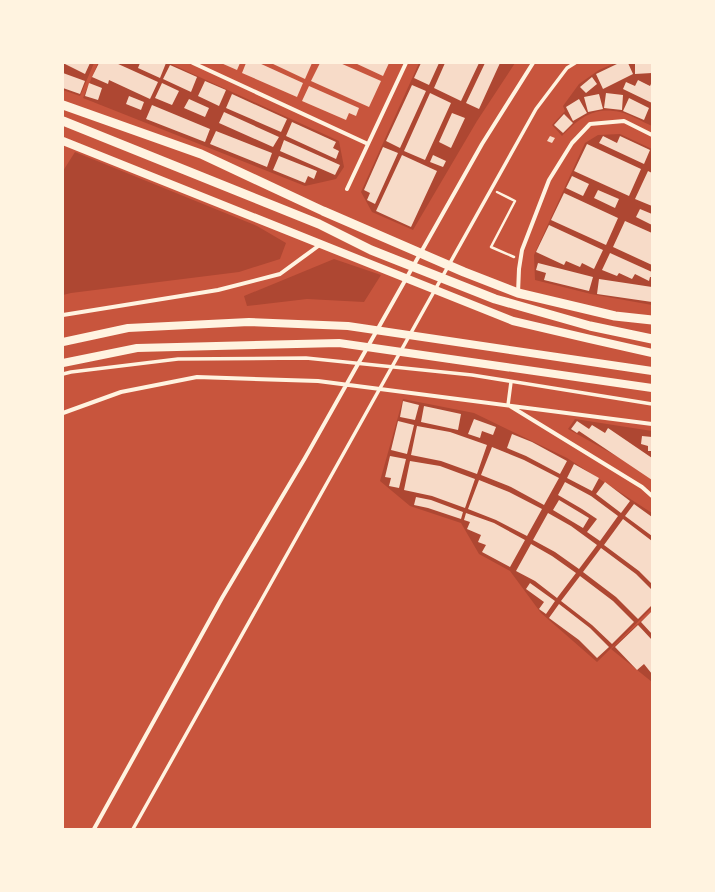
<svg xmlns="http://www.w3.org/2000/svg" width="715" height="892" font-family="Poppins,sans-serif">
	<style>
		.green { fill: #ae4732 }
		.building { fill: #f7dbc8 }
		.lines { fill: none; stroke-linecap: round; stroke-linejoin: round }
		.path { stroke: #fff3e0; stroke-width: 2.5 }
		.pedestrian { stroke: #fff3e0; stroke-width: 3.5 }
		.minor { stroke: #fff3e0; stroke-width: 4 }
		.secondary { stroke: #fff3e0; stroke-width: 8 }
		.primary { stroke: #fff3e0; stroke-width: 9 }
	</style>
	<rect width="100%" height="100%" fill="#c8553d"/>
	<!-- green -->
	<path class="green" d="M63 63H94L80 96 63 90Z
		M98 63H169L339 141 344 167 336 179 305 186 83 98Z
		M419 63H515L477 121 413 230 372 212 361 192Z
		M615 63H652V126C643 122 629 114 620 112 594 106 579 118 562 136L552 125 565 111 563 106 579 84 599 70Z
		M620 134 652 149V305L591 294 535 280 534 255 585 143 598 135Z
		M75 152 257 226 286 243 280 259 239 272 71 293 63 295V171Z
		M334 259 381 275 364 302 307 299 247 306 244 296Z
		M403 399 474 413 567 458 652 513V608L597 662 541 613 510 571 479 554 461 523 410 506 380 481Z
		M575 419 652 431V476L568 429Z
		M652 611V682L611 649Z"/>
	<!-- building -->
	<path class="building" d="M63 63H90L85 74Z
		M99 63H116L158 82 150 99 109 80 108 84 92 77Z
		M140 63H166L160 78 138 68Z
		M221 63H240L237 70Z
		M246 63H259L303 83 297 97 242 73Z
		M271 63H312L305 79Z
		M320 63H340L381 81 369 107 311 81Z
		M355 63H389L383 76Z
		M421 63H439L429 85 414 78Z
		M445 63H479L461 101 434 88Z
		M485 63H500L479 109 466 103Z
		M619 63H628L633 74 603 89 596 74Z
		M635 63H652V73L635 74Z
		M170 65 197 77 191 92 163 79Z
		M63 73 85 81 80 94 63 88Z
		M592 77 597 84 586 93 580 87Z
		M638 80 650 86 652 82V103L623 89 626 82 635 86Z
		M205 81 226 90 219 106 198 96Z
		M89 83 102 88 98 100 85 96Z
		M162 83 179 91 172 105 155 98Z
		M412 85 426 91 400 148 386 141Z
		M309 86 359 108 356 116 349 113 346 120 302 101Z
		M430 93 451 103 425 160 404 151Z
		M606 93 623 95 622 110 604 108Z
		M232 94 287 119 281 132 226 108Z
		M599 94 603 109 588 112 584 97Z
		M129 96 144 102 141 110 126 104Z
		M629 98 649 108 644 120 623 111Z
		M189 99 209 108 205 117 184 108Z
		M579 99 587 113 573 121 566 107Z
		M152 105 210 129 205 142 146 119Z
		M224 112 279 137 273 147 219 123Z
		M452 113 465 118 451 148 439 142Z
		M564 114 573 123 563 133 554 125Z
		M292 122 336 142 333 148 339 151 336 159 286 136Z
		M216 131 272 153 267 167 210 144Z
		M550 136 555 138 552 143 547 141Z
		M603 136 617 143 620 136 650 150 644 164 599 143Z
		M284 140 340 165 335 175 280 151Z
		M587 144 641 169 629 196 574 171Z
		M383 147 398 153 375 204 367 200 370 193 364 190Z
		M402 155 437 171 411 227 376 211Z
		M433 155 446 161 443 167 430 162Z
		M279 156 317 171 314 179 308 176 305 183 273 170Z
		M648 171 652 173V206L635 199Z
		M572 176 589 184 583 196 566 188Z
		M598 190 619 199 615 208 594 198Z
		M564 193 618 218 606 245 551 220Z
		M640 209 652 214V225L636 217Z
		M625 221 652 233V265L613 247Z
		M549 225 603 250 594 269 582 263 580 267 566 261 564 265 536 252Z
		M610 253 652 272V277H650L649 281 635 274 632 279 619 273 617 276 602 270Z
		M538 263 593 277 589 291 544 280 546 273 536 270Z
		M599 279 652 287V302L597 294Z
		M403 401 419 405 415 420 400 417Z
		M424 406 461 414 458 430 421 422Z
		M474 419 496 427 493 435 482 431 480 438 468 434Z
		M398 421 414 425 407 454 391 450Z
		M577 421 589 429 592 425 605 433 608 428 652 458V480L579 431 577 433 571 429Z
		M417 426 450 432 487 445 477 474 441 461 411 455Z
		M512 434 532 442 567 461 560 474 526 456 507 448Z
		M642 436 652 437V451H648V446L641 444Z
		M492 447 524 460 559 478 544 505 511 487 481 475Z
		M390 456 406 459 399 488 389 486 391 478 385 477Z
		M410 461 440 466 475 479 465 508 432 496 404 490Z
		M574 464 599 478 592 491 567 478Z
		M479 480 509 492 542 509 527 536 496 520 468 509Z
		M565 482 591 496 618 516 600 541 587 532 597 519 582 509 558 495Z
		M605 482 630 501 621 513 596 494Z
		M416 497 431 500 463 512 461 519 428 508 414 505Z
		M559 500 589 518 583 528 553 510Z
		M634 504 652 517V536L625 516Z
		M466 513 494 523 525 540 510 567 482 552 486 545 478 542 481 535 467 529 470 522 464 520Z
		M548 513 571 526 597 545 579 569 555 552 533 540Z
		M623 519 652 541V584L639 571 604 545Z
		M531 544 552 556 576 573 557 598 535 581 516 571Z
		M601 548 636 574 652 590V605L638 619 616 597 583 572Z
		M580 576 613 601 634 622 612 644 592 625 561 601Z
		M530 583 555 601 546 614 539 609 544 602 526 589Z
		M559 604 590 628 609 647 597 658 579 640 549 618Z
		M652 611V634L641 622Z
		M638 625 652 640V674L644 664 637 670 615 647Z"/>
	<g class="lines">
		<!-- path -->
		<path class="path" d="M497 192 515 201 491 247 514 257"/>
		<!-- pedestrian -->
		<path class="pedestrian" d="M63 374 71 372 178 359 306 358 472 375 652 404
			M508 405 511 382
			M133 829 336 467 536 109 567 68 575 63"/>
		<!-- minor -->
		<path class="minor" d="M193 63 368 144
			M347 189 406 63
			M518 293 519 269 522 250 549 180 572 143 590 124 624 121 652 135
			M63 315 218 290 280 274 321 244
			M510 406 642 487 652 496
			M63 413 121 392 197 377 318 381 652 424
			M94 829 222 598 305 458 482 144 533 63"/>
		<!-- secondary -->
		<path class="secondary" d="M63 141 513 321 590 339 652 353
			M63 342 128 328 249 322 348 326 652 371
			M63 363 137 348 339 343 652 388"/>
		<!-- primary -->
		<path class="primary" d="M63 105 201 154 323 211 464 272 518 293 615 316 652 320
			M63 121 319 224 371 250 495 299 590 326 652 339"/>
	</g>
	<!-- border -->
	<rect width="715" height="892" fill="none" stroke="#fff3e0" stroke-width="128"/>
</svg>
